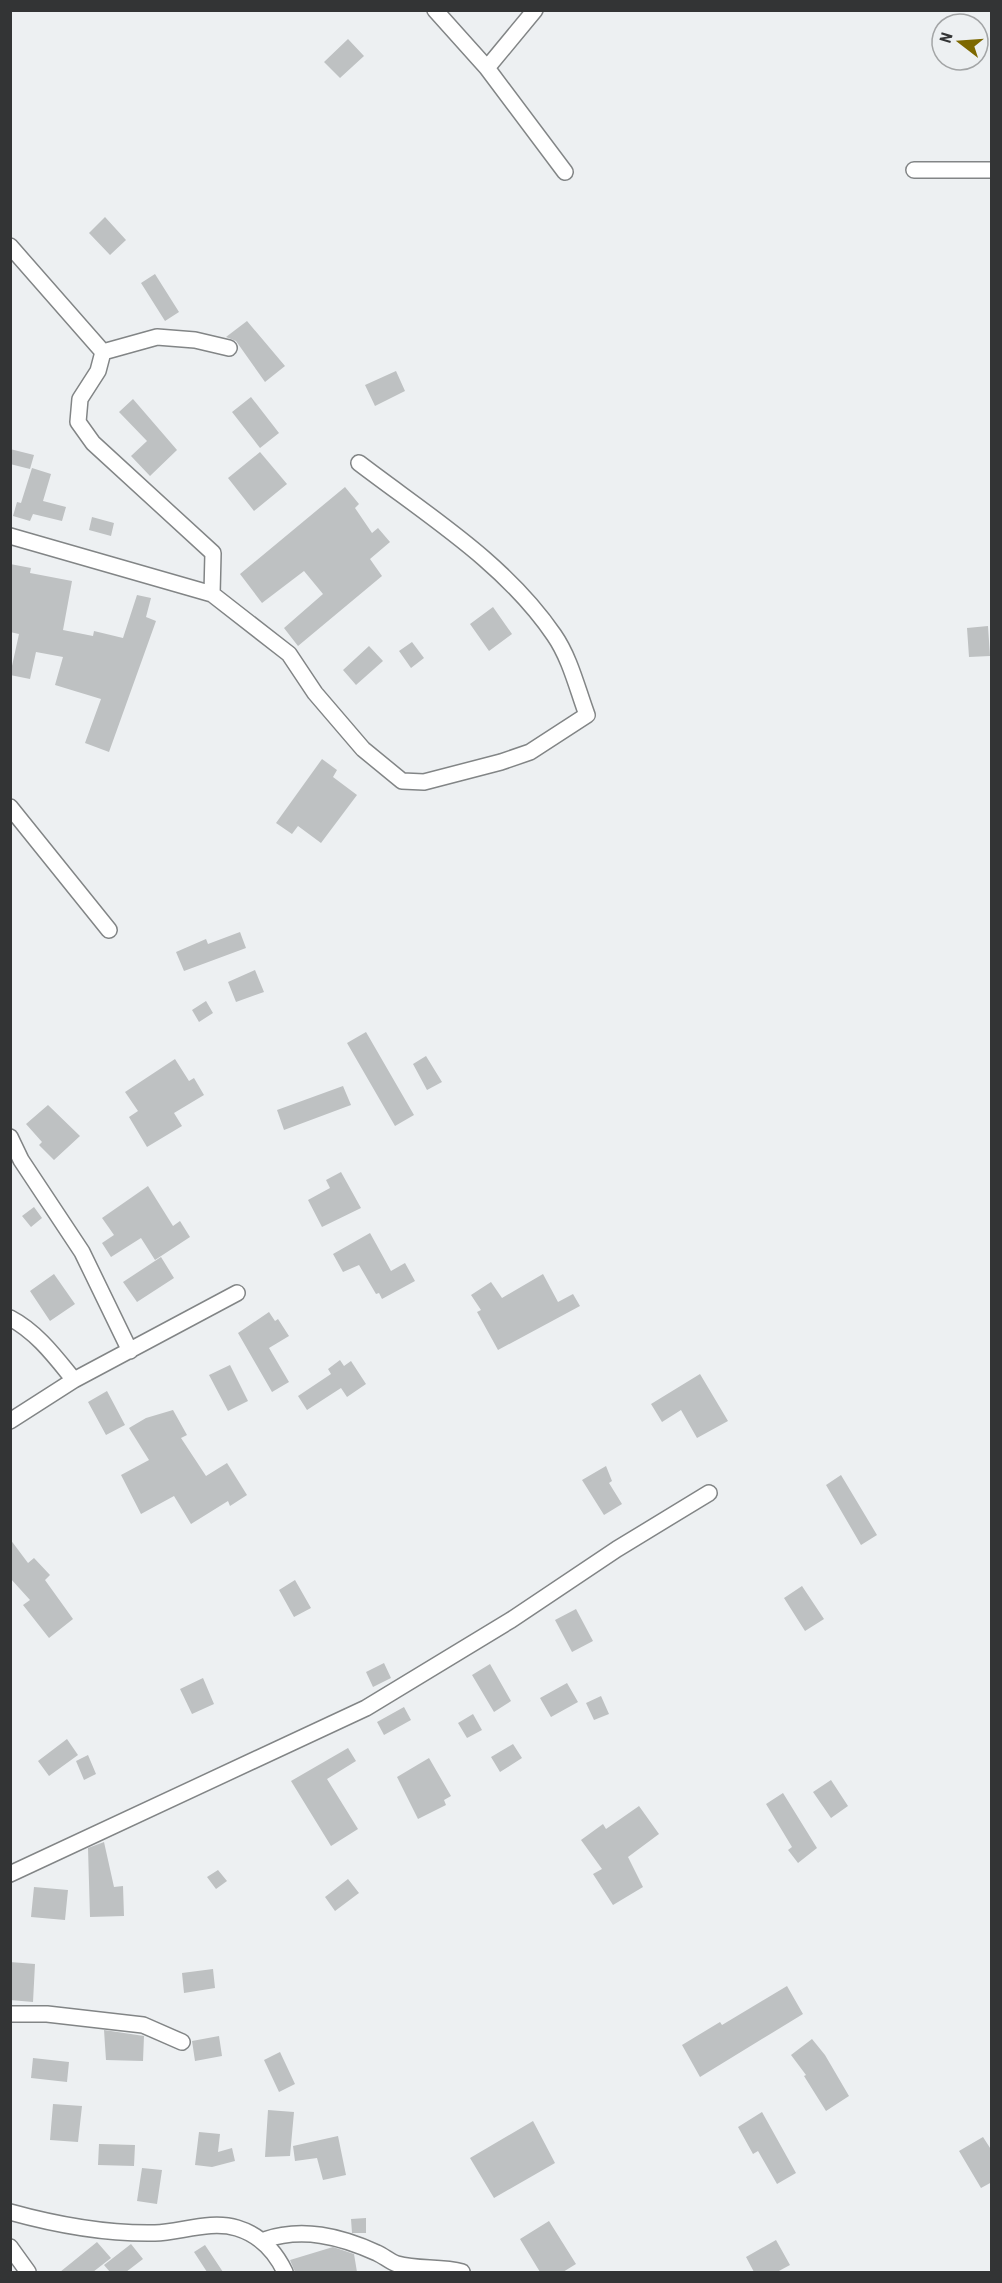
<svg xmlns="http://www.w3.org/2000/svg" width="1002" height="2283" font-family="'Roboto Condensed',sans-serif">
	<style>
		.building { fill: #bec1c2 }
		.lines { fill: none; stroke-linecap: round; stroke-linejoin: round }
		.minor-casing { stroke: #828586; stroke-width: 18 }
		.minor { stroke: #fff; stroke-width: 15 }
	</style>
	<rect width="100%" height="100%" fill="#edf0f2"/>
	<!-- building -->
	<path class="building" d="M348 39 364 56 340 78 324 62Z
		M105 217 126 240 110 255 89 233Z
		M155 274 179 312 165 321 141 283Z
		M247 321 285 366 265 382 236 341 226 337Z
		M396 371 405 391 375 406 365 385Z
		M251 397 279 433 260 448 232 412Z
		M133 399 177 450 150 476 131 456 147 441 119 412Z
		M10 449 34 455 30 469 10 464Z
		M260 452 287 484 254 511 228 478Z
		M32 468 51 474 43 501 66 507 62 521 33 514 30 521 13 516 17 502 21 503Z
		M345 487 359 504 355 508 372 533 378 528 390 542 370 559 382 576 298 646 284 628 323 594 304 571 262 603 240 574Z
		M92 517 114 523 111 536 89 530Z
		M10 564 31 568 30 573 72 581 63 630 93 636 94 631 123 638 137 595 151 598 146 617 156 621 109 752 85 743 101 699 55 685 63 657 36 652 30 679 10 675 19 634 10 632Z
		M493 607 512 634 489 651 470 624Z
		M988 626 990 656 969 657 967 628Z
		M412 642 424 658 411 668 399 651Z
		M369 646 383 661 356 685 343 670Z
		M322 759 337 770 333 777 357 795 321 843 298 826 292 834 276 823Z
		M240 932 246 948 184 971 176 952 206 939 208 944Z
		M255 970 264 992 236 1002 228 982Z
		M206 1001 213 1013 199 1022 192 1010Z
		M366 1032 414 1115 395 1126 347 1043Z
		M426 1056 442 1082 427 1090 413 1064Z
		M175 1059 189 1081 194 1078 204 1095 174 1113 182 1126 147 1147 129 1117 138 1111 125 1092Z
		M343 1086 351 1105 284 1130 277 1110Z
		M48 1105 80 1136 54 1160 39 1145 42 1142 26 1124Z
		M341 1172 361 1208 322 1227 308 1200 330 1188 326 1180Z
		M148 1186 173 1226 180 1221 190 1237 155 1260 141 1238 111 1257 102 1243 114 1235 102 1218Z
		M34 1207 42 1218 31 1227 22 1216Z
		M370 1233 391 1271 405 1263 415 1281 382 1299 379 1293 376 1294 359 1265 343 1272 333 1254Z
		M161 1257 174 1278 137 1302 123 1282Z
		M54 1274 75 1304 50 1321 30 1291Z
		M543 1274 558 1302 573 1294 580 1306 498 1350 477 1312 481 1310 471 1295 491 1282 502 1298Z
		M269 1312 275 1321 278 1319 289 1336 269 1348 289 1382 272 1392 238 1333Z
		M340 1360 344 1366 351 1361 366 1384 347 1397 341 1388 307 1410 298 1396 331 1374 328 1369Z
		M230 1365 248 1401 228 1411 209 1375Z
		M700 1374 728 1421 697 1438 681 1410 662 1422 651 1404Z
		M107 1391 125 1425 106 1435 88 1402Z
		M173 1410 187 1435 181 1438 206 1476 227 1463 247 1495 230 1506 228 1501 191 1524 174 1496 141 1514 121 1475 149 1460 129 1428 146 1418Z
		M606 1466 612 1481 609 1483 622 1504 604 1515 582 1480Z
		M841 1475 877 1535 861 1545 826 1485Z
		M10 1539 28 1563 34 1558 50 1575 45 1580 73 1619 49 1638 23 1605 30 1600 10 1578Z
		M295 1580 311 1608 294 1617 279 1590Z
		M802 1586 824 1619 805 1631 784 1598Z
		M576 1609 593 1641 572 1652 555 1620Z
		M384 1663 391 1678 373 1687 366 1672Z
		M490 1664 511 1701 494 1712 472 1675Z
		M203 1678 214 1704 192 1714 180 1689Z
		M567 1683 578 1702 551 1717 540 1698Z
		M601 1696 609 1714 594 1720 586 1703Z
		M404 1707 411 1720 384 1735 377 1722Z
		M473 1714 482 1730 467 1738 458 1723Z
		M67 1739 78 1755 49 1776 38 1761Z
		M513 1744 522 1758 500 1772 491 1757Z
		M348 1748 356 1761 327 1779 358 1829 331 1846 291 1781Z
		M88 1755 96 1774 84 1780 76 1761Z
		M429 1758 451 1796 444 1800 446 1805 418 1819 397 1777Z
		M831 1780 848 1806 831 1818 813 1792Z
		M783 1793 817 1848 798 1863 788 1850 792 1847 766 1804Z
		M639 1806 659 1834 628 1857 643 1887 613 1905 593 1874 602 1869 581 1840 603 1824 606 1829Z
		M104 1842 114 1887 123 1886 124 1916 90 1917 88 1848Z
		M218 1870 227 1881 216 1889 207 1877Z
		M348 1879 359 1893 335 1911 325 1897Z
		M34 1887 68 1890 65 1920 31 1917Z
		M10 1962 35 1964 33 2002 10 2000Z
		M213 1969 215 1988 184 1993 182 1973Z
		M787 1986 803 2014 700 2077 682 2045 720 2022 722 2025Z
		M104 2030 144 2036 143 2061 106 2060Z
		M219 2036 222 2056 195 2061 192 2041Z
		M812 2039 825 2055 849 2096 826 2111 804 2076 806 2075 791 2055Z
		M280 2052 295 2084 279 2092 264 2060Z
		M33 2058 69 2062 67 2082 31 2078Z
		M53 2104 82 2106 78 2142 50 2140Z
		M268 2110 294 2112 290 2156 265 2157Z
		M762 2112 796 2173 777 2184 758 2151 753 2154 738 2127Z
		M533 2121 555 2163 494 2198 470 2158Z
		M199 2132 220 2134 218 2152 232 2148 235 2161 212 2167 195 2165Z
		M338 2136 346 2175 323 2180 317 2158 295 2161 293 2146Z
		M983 2137 992 2151V2182L981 2188 959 2151Z
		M99 2144 135 2145 134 2166 98 2165Z
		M142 2168 162 2170 157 2204 137 2201Z
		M366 2218V2233H352L351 2219Z
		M549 2221 576 2264 563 2272H540L520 2239Z
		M776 2240 790 2265 777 2272H754L746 2257Z
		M97 2242 111 2258 93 2272H60Z
		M131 2244 143 2259 126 2272H110L104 2265Z
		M205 2245 223 2272H207L194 2252Z
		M333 2247 354 2254 357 2272H295L290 2260Z"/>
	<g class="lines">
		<!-- minor casing -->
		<g class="minor-casing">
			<path id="minor" d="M435 10 487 68 565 172
				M487 68 535 10
				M914 170H992
				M10 246 103 352 98 371 80 399 78 422 93 443 213 553 212 594
				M103 352 157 337 195 340 229 348
				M10 536 212 594 289 654 315 693 363 749 402 781 424 782 501 762 530 752 587 715C577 688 570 658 554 635 505 563 427 515 359 463
				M10 807 109 930
				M10 1137 21 1160 82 1252 130 1351
				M10 1318C37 1332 56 1358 74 1380
				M10 1421 74 1380 237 1293
				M10 1874 366 1708 511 1620 617 1549 709 1493
				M10 2014H47L143 2025 182 2042
				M10 2212C57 2225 106 2234 155 2233 181 2232 211 2220 237 2228 260 2235 275 2251 285 2272
				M264 2240C302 2227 340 2236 377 2253 384 2256 390 2262 397 2264 418 2270 441 2266 462 2272
				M10 2247 28 2272"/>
		</g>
		<!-- minor -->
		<use href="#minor" class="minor"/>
	</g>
	<!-- border -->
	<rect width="1002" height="2283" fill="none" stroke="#333435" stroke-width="24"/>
	<!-- north arrow -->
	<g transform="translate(960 42) rotate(287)"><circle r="28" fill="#edf0f2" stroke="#a3a5a6" stroke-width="1.5"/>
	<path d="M0-4.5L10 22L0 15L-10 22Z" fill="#7d6800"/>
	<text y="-9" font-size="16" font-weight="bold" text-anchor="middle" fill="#333435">N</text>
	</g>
</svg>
